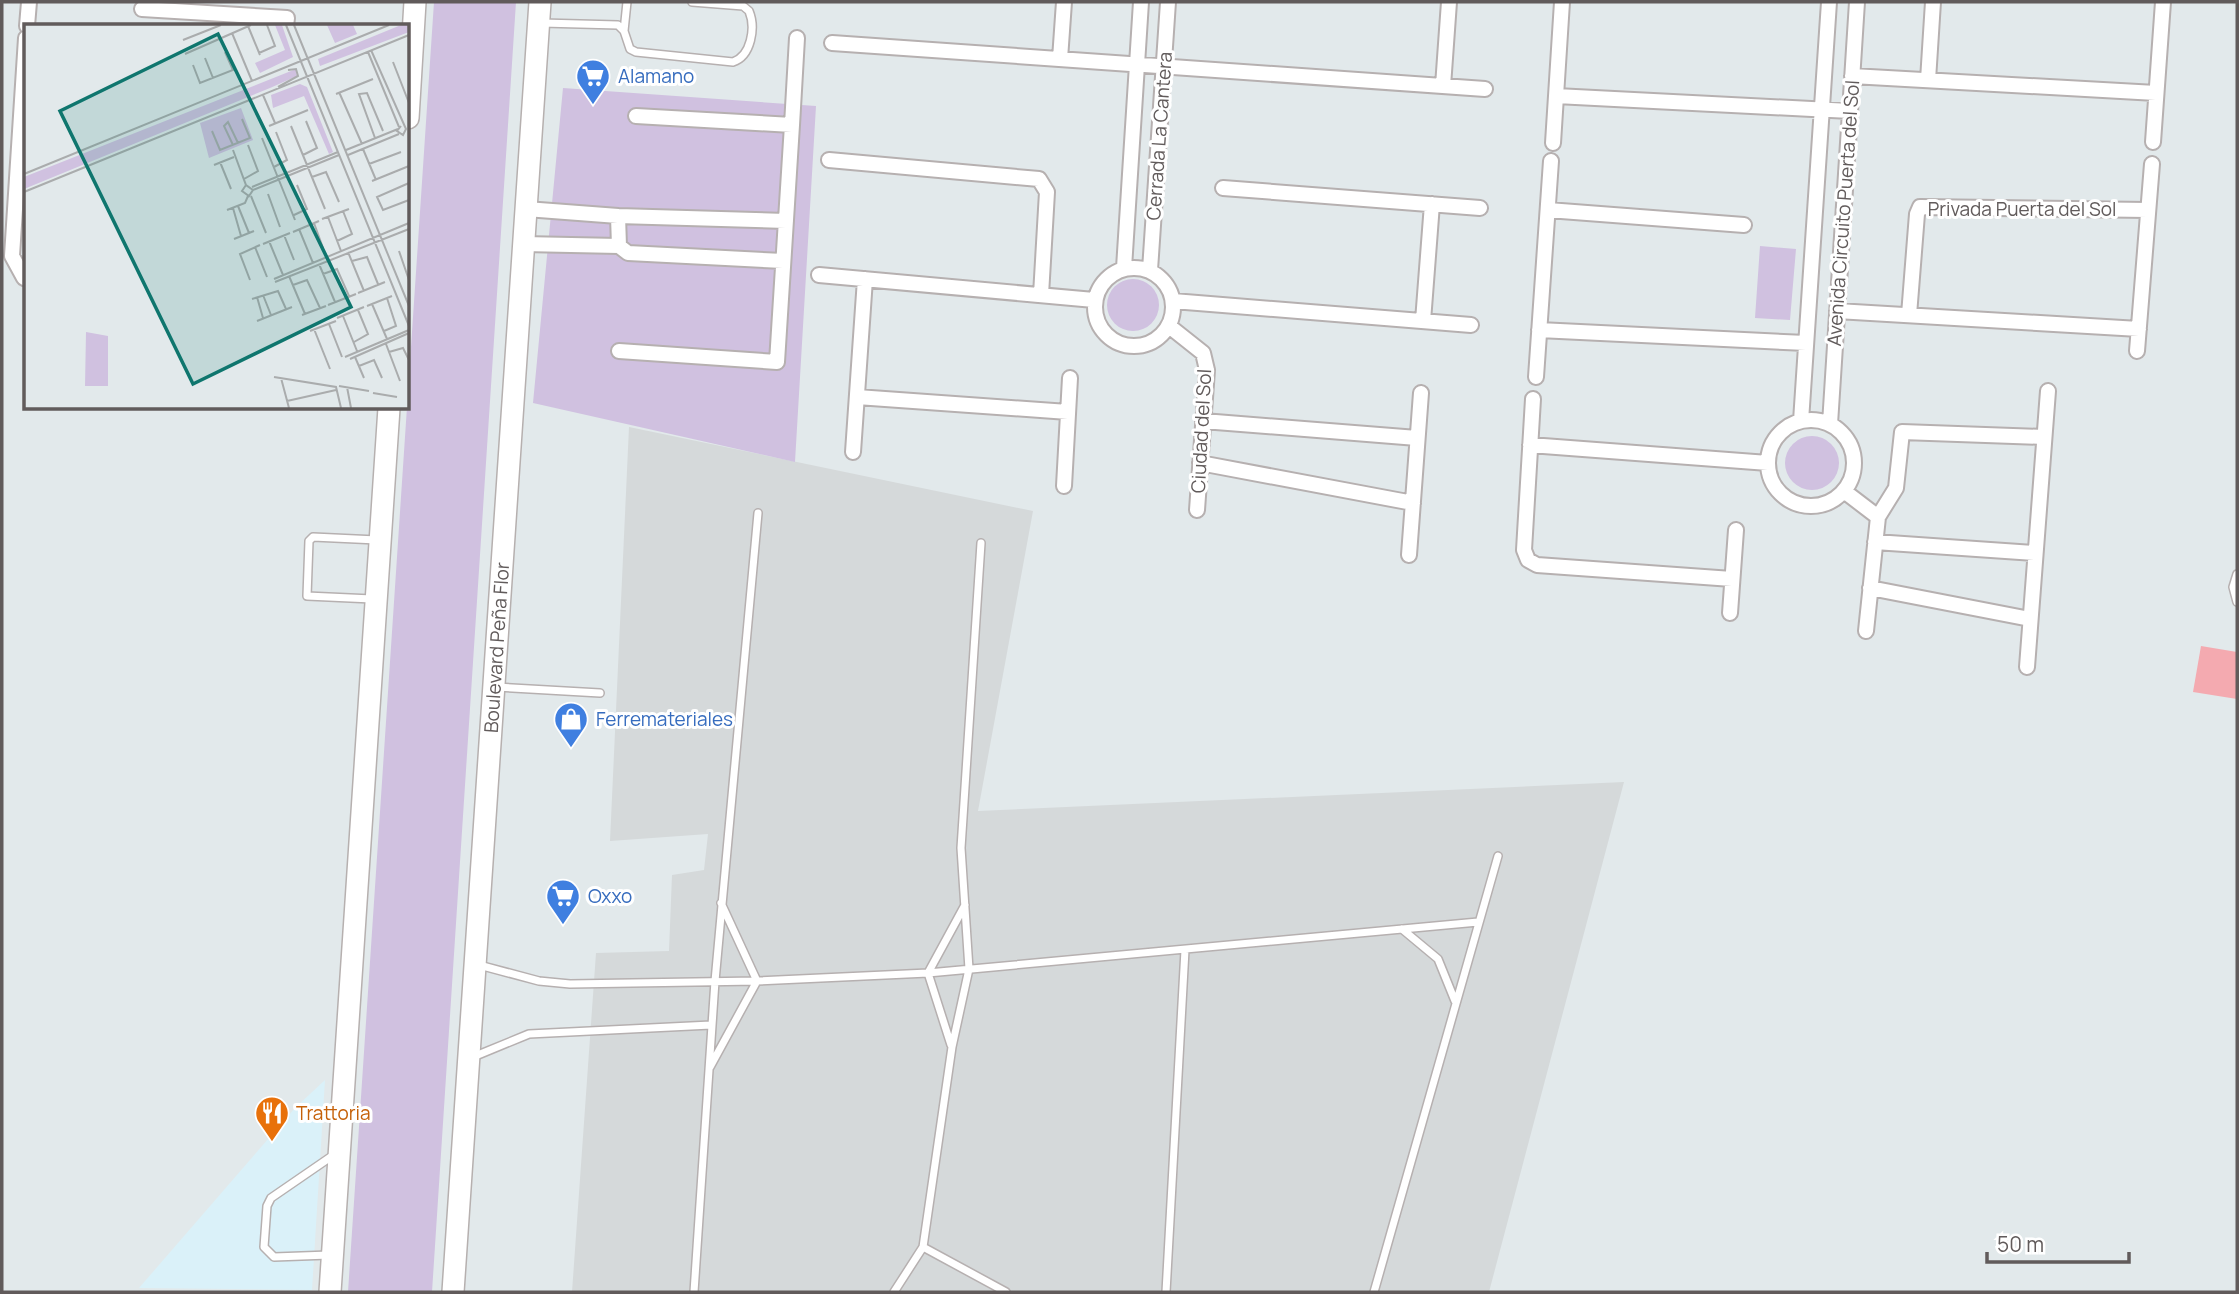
<svg xmlns="http://www.w3.org/2000/svg" width="2239" height="1294" font-family="Manrope,sans-serif">
	<style>
		.commercial { fill: #daf1f9 }
		.industrial { fill: #d5d9da }
		.green { fill: #d0c1e0 }
		.water { fill: #f4aab0 }
		.lines { fill: none; stroke-linecap: round; stroke-linejoin: round }
		.service-casing { stroke: #b6b0b0; stroke-width: 10 }
		.minor-casing { stroke: #b6b0b0; stroke-width: 18 }
		.secondary-casing { stroke: #b6b0af; stroke-width: 24 }
		.service { stroke: #fff; stroke-width: 7 }
		.minor { stroke: #fff; stroke-width: 14 }
		.secondary { stroke: #fff; stroke-width: 21 }
		.labels { text-anchor: middle; stroke-width: 6; stroke-linejoin: round; paint-order: stroke }
		.shop-label { font-size: 19px; fill: #366cbe; stroke: #fff; text-anchor: start }
		.street-label { font-size: 19px; fill: #615b5b; stroke: #fff }
		.food-label { font-size: 19px; fill: #c56008; stroke: #fff; text-anchor: start }
		.inset-road { fill: none; stroke: #aaacad; stroke-width: 2 }
		.view { fill: #0f766e; fill-opacity: 0.15; stroke: #0f766e; stroke-width: 3.5 }
		.inset-edge { fill: none; stroke: #615b5b; stroke-width: 3.5 }
	</style>
	<rect width="100%" height="100%" fill="#e2e9eb"/>
	<!-- commercial -->
	<path class="commercial" d="M325 1080 312 1290 139 1288 295 1108Z"/>
	<!-- industrial -->
	<path class="industrial" d="M629 427 1033 511 978 811 1624 782 1489 1292H572L596 953 669 951 672 875 704 870 708 834 610 841Z"/>
	<!-- green -->
	<path class="green" d="M434 2H516L432 1292H348Z
		M563 88 816 106 795 462 533 403Z
		M1760 246 1796 249 1790 320 1755 318Z
		M1107 305a26 26 0 1 1 52 0a26 26 0 1 1-52 0Z
		M1785 463a27 27 0 1 1 54 0a27 27 0 1 1-54 0Z"/>
	<!-- water -->
	<path class="water" d="M2201 646 2237 652V699L2193 692Z"/>
	<g class="lines">
		<!-- service casing -->
		<g class="service-casing">
			<path id="service" d="M542 23 618 25 624 31 630 49 636 52 733 62C751 56 756 28 749 11L743 6 692 2
				M624 31 627 2
				M2237 574 2233 587 2237 602
				M372 599 307 596 309 541 313 537 377 540
				M496 687 600 693
				M1402 929 1438 959 1455 1001
				M479 965 539 981 570 984 757 981 928 973 1478 922
				M951 1045 928 973 965 905
				M473 1057 529 1034 711 1025
				M710 1067 757 981 721 903
				M923 1247 1006 1292
				M329 1255 274 1257 264 1247 267 1206 271 1198 335 1154
				M694 1292 715 981 758 513
				M894 1292 923 1247 952 1047 969 969 961 848 981 543
				M1166 1292 1185 950
				M1374 1292 1498 856"/>
		</g>
		<!-- minor casing -->
		<g class="minor-casing">
			<path id="minor" d="M142 9 287 18 286 26
				M27 26 29 2
				M832 43 1485 89
				M1060 59 1064 2
				M1852 76 2156 93
				M1928 80 1933 2
				M1443 86 1449 2
				M1556 96 1850 111
				M792 125 797 38
				M2153 142 2163 2
				M1553 143 1562 2
				M829 160 1039 179 1047 192 1041 295
				M1223 188 1480 208
				M526 209 618 216
				M1548 210 1744 225
				M523 244 619 246
				M783 261 628 253 619 246 618 216 786 221
				M1095 307a39 39 0 1 1 78 0a39 39 0 1 1-78 0Z
				M1124 268 1141 2
				M1150 270 1168 2
				M819 275 1094 300
				M24 278 12 256 26 38
				M1173 301 1471 325
				M1837 311 2139 329
				M1909 315 1917 214 1920 207 2148 210
				M1423 321 1432 204
				M1169 326 1203 353 1207 370 1197 510
				M1539 330 1806 343
				M619 351 777 362 792 125 636 116
				M2137 351 2152 164
				M1536 377 1551 161
				M857 397 1068 412
				M1533 399 1524 550 1528 560 1537 565 1732 579
				M1768 463a43 43 0 1 1 86 0a43 43 0 1 1-86 0Z
				M1203 421 1417 438
				M1801 421 1829 2
				M1830 424 1857 2
				M1530 445 1768 463
				M853 452 865 279
				M1200 463 1413 503
				M1064 486 1070 378
				M1844 491 1878 517
				M1875 542 2035 553
				M1409 555 1421 393
				M1870 588 2030 619
				M1730 613 1736 530
				M1866 631 1878 517 1896 488 1902 432 2044 437
				M2027 667 2048 391"/>
		</g>
		<!-- secondary casing -->
		<g class="secondary-casing">
			<g id="secondary">
				<path d="M408 118 415 2"/>
				<path d="M330 1292 389 408"/>
				<path id="s1" d="M453 1292 540 2"/>
			</g>
		</g>
		<!-- service -->
		<use href="#service" class="service"/>
		<!-- minor -->
		<use href="#minor" class="minor"/>
		<!-- secondary -->
		<use href="#secondary" class="secondary"/>
	</g>
	<!-- icons -->
	<defs>
		<g id="supermarket-pin" transform="scale(1.75)"><path d="M0 17L-7.5 6A9.5 9.5 0 1 1 7.5 6Z" fill="#3f7fe0" stroke="#fff"/><path d="M-6-5.5h2.5l.6 2H6L4.5 2H-2.5L-4.4-4H-6ZM-1.5 3.2a1.3 1.3 0 1 0 .1 0ZM3 3.2a1.3 1.3 0 1 0 .1 0Z" fill="#fff"/></g>
		<g id="shop-pin" transform="scale(1.75)"><path d="M0 17L-7.5 6A9.5 9.5 0 1 1 7.5 6Z" fill="#3f7fe0" stroke="#fff"/><path d="M-5-2.5h2.3a2.7 3.5 0 0 1 5.4 0H5L5.5 6h-11ZM-1.5-2.5h3a1.5 2.3 0 0 0-3 0Z" fill="#fff"/></g>
		<g id="restaurant-pin" transform="scale(1.75)"><path d="M0 17L-7.5 6A9.5 9.5 0 1 1 7.5 6Z" fill="#e8710a" stroke="#fff"/><path d="M-5-6h1v4h1v-4h1v4h1v-4h1v5L-1.5 .5V6h-2V.5L-5-1ZM5-6V6H3V1.5H1.5Q1.5-4 5-6Z" fill="#fff"/></g>
	</defs>
	<g fill-rule="evenodd">
		<use href="#supermarket-pin" x="593" y="76"/>
		<use href="#shop-pin" x="571" y="719"/>
		<use href="#supermarket-pin" x="563" y="896"/>
		<use href="#restaurant-pin" x="272" y="1113"/>
	</g>
	<g class="labels">
		<!-- shop labels -->
		<g class="shop-label">
			<text x="618" y="83">Alamano</text>
			<text x="596" y="726">Ferremateriales</text>
			<text x="588" y="903">Oxxo</text>
		</g>
		<!-- street labels -->
		<g class="street-label">
			<text transform="translate(1159 136) rotate(-86)" y="7">Cerrada La Cantera</text>
			<text x="2022" y="216">Privada Puerta del Sol</text>
			<text transform="translate(1843 213) rotate(-86)" y="7">Avenida Circuito Puerta del Sol</text>
			<text transform="translate(1201 431) rotate(-87)" y="7">Ciudad del Sol</text>
			<text dy="7" stroke="none"><textPath href="#s1" startOffset="646">Boulevard Peña Flor</textPath></text>
		</g>
		<!-- food labels -->
		<g class="food-label">
			<text x="296" y="1120">Trattoria</text>
		</g>
	</g>
	<!-- overview -->
	<g transform="translate(24 24)">
		<rect width="385" height="385" fill="#e2e9eb"/>
		<path d="M251 1H258L269 33 236 49 231 39 261 26ZM303 1H329L333 10 311 19ZM377 1H385V8L296 42 294 35ZM272 45 273 52 246 64 0 165V153ZM276 60 283 63 309 128 305 130 280 72 249 84 247 71ZM217 84 229 116 185 134 176 99ZM62 308 84 312V362H61Z" fill="#d0c1e0"/>
		<path class="inset-road" d="M262 1 385 302M270 1 385 282M224 2 236 31M208 9 228 57M159 16 197 1M347 26 382 105 379 111 373 107 377 102M344 28 375 103M235 29 251 22 243 1M161 30 227 1M181 34 189 54M369 38 385 79M169 41 176 59 209 46 201 28M254 63 274 52 272 45 264 46M315 68 338 120M312 70 349 55M239 71 251 99M245 102 284 86M267 102 301 185M188 107 196 126 226 114 218 95M238 114 271 196M351 114 335 70 343 69 359 107M209 121 200 102 204 98 214 119M339 125 352 156M209 126 222 161 229 166 225 172 218 167 222 161M322 126 374 105M279 131 293 124 282 97M324 131 375 110M196 138 207 165M345 140 377 128M190 141 210 133M250 143 263 136 252 108M0 150 365 1M288 153 302 148 315 178M220 155 234 147 224 121M348 157 385 142M385 159 353 173 359 186 385 176M228 163 314 128M229 166 315 131M0 168 385 11M244 170 256 203M227 172 242 209M214 182 225 209M209 184 217 212M203 186 221 179 224 172M270 191 283 185 273 161M304 193 317 227M298 195 325 185M290 199 299 224M275 205 289 239M269 208 295 197M260 211 270 236M210 215 230 207M245 217 259 251M313 217 328 210 319 187M239 220 266 209M231 223 243 253M375 227 385 256M324 228 340 267M328 237 343 233 354 260M295 240 311 278M299 250 313 245 325 272M265 252 281 290M250 255 385 199M226 256 216 230 236 221M251 258 385 205M269 261 283 256 296 284M334 269 361 258M239 271 247 291M233 273 239 294M228 275 254 267 262 285M348 280 363 315M304 281 332 270M343 282 368 272M278 291 302 282M319 292 333 327M313 294 340 283M233 297 268 283M305 300 318 333M290 305 306 345M286 307 312 297M360 307 372 302 363 274M330 318 344 310 334 286M362 320 376 357M365 328 379 324 385 336M321 333 385 306M331 333 340 354M326 335 385 309M335 342 350 336 358 354M250 353 312 363 317 384M257 354 265 384M315 362 345 367M323 363 327 384M349 369 373 373M263 377 312 366"/>
		<path class="view" d="M194 10 327 283 169 360 36 87Z"/>
		<rect width="385" height="385" class="inset-edge"/>
	</g>
	<!-- border -->
	<rect width="2239" height="1294" fill="none" stroke="#615b5b" stroke-width="7"/>
	<!-- scale -->
	<path d="M1987 1252v10h142v-10" fill="none" stroke="#615b5b" stroke-width="3.5"/>
	<text x="1997" y="1252" font-size="21" fill="#615b5b" stroke="#ffffff" stroke-width="5" paint-order="stroke">50 m</text>
</svg>
